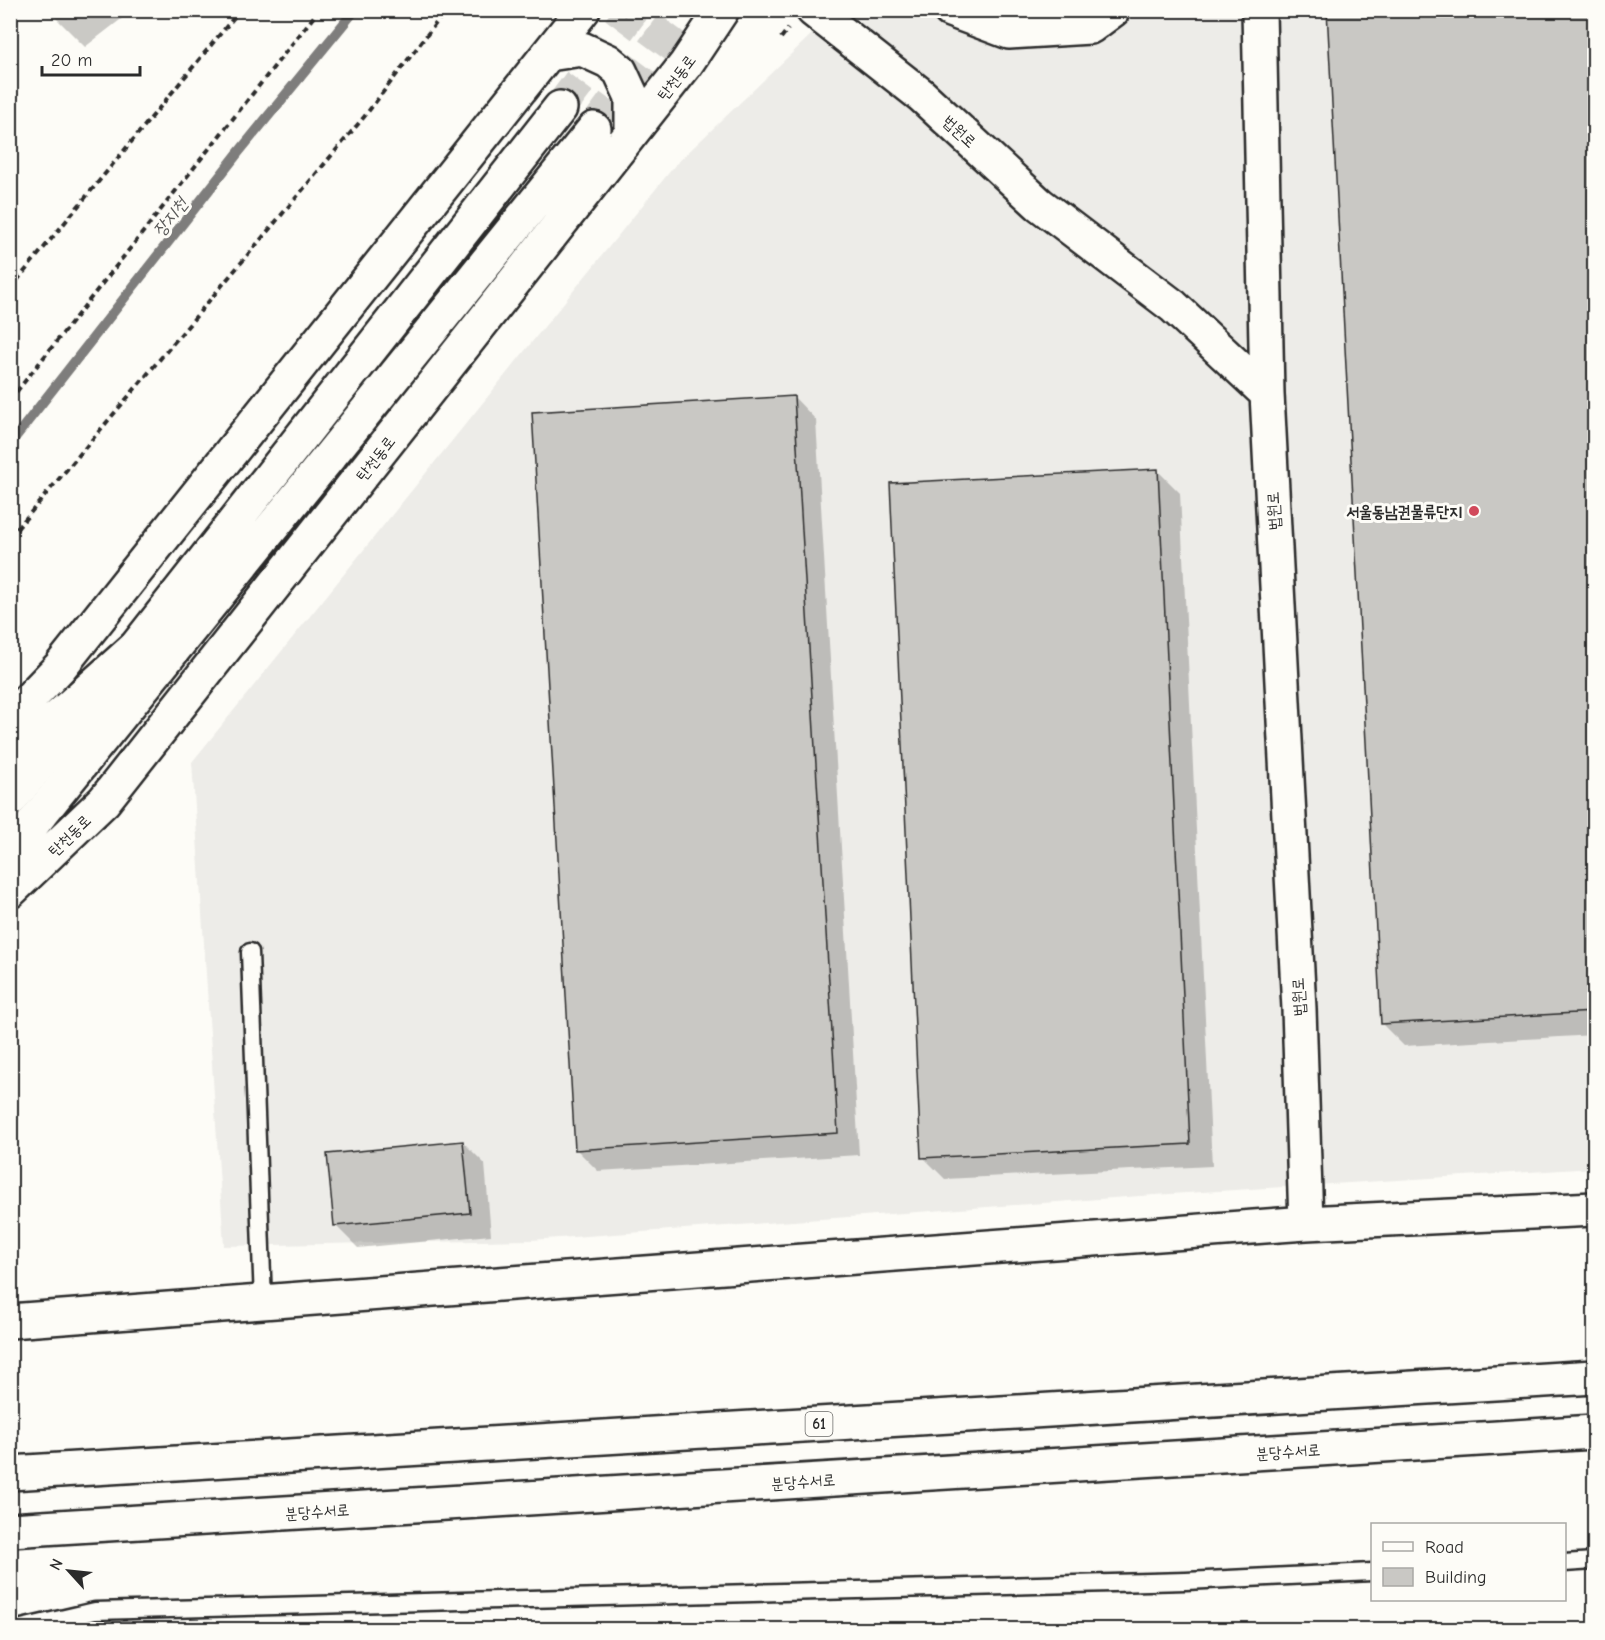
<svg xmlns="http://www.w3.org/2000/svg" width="1605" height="1640" font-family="'Comic Neue','Poor Story',sans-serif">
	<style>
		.built { fill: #edece8 }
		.shadow { fill: #0003 }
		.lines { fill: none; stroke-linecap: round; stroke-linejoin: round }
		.stream { stroke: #7e7d7b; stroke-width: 10 }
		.building { fill: #c9c8c4; stroke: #2b2b2b; stroke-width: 1.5 }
		.secondary-tunnel { stroke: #d3d2ce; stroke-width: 33; stroke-dasharray: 33 16; stroke-linecap: butt }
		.lane-casing { stroke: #2b2b2b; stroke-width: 21 }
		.street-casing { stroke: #2b2b2b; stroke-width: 38 }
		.secondary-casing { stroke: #2b2b2b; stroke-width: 38 }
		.highway-casing { stroke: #2b2b2b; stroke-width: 38 }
		.path { stroke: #2b2b2b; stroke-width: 4; stroke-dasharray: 6 4.5; stroke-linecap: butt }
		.lane { stroke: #fdfcf7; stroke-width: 16 }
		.street { stroke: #fdfcf7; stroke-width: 33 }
		.secondary { stroke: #fdfcf7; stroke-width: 33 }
		.highway { stroke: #fdfcf7; stroke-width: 33 }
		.poi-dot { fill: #d1495b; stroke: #fdfcf7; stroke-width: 2 }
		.labels { text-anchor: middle; stroke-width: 6; stroke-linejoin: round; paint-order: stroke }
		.shield { fill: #fdfcf7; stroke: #6a6a68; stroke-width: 1.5 }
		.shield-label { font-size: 15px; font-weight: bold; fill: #2b2b2b }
		.street-label { font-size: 16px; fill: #2b2b2b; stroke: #fdfcf7 }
		.poi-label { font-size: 16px; font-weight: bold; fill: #2b2b2b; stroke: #fdfcf7; text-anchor: end }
		.water-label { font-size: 18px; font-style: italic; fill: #5b5b5a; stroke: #fdfcf7 }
	</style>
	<rect width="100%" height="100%" fill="#fdfcf7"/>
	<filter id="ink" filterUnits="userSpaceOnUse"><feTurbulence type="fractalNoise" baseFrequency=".0167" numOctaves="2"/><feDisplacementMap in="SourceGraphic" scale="12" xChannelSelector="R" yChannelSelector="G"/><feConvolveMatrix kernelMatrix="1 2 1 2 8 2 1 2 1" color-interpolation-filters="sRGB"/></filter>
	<g filter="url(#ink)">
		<!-- built -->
		<path class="built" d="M836 11H1594V1168L1154 1195 531 1240 224 1246 192 762 676 164Z"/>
		<!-- shadow -->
		<path class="shadow" d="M48 10H133L85 47Z
			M1329 10H1594V1035L1404 1046 1382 1024Z
			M794 397 816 420 859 1155 598 1171 576 1149Z
			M1158 471 1180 493 1212 1166 945 1179 923 1157Z
			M463 1142 485 1164 491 1235 358 1248 336 1226Z"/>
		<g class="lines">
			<!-- stream -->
			<path class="stream" d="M10 444 238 153 355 10"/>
		</g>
		<!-- building -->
		<path class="building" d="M1327 10H1594V1012L1381 1024Z
			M794 396 838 1133 575 1150 532 412Z
			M1158 469 1190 1144 921 1158 890 483Z
			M463 1141 470 1213 334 1226 327 1154Z"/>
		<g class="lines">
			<!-- secondary-tunnel -->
			<path class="secondary-tunnel" d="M560 108 633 10
				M594 129 682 10"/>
			<!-- lane casing -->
			<g class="lane-casing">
				<path id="lane" d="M250 952 263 1302
					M1564 1563 1594 1561
					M13 1630 95 1611 1186 1581 1372 1572"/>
			</g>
			<!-- street casing -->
			<g class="street-casing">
				<path id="street" d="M813 10 921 95 1039 204 1173 306 1267 394 1299 1009 1306 1223
					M950 10 1009 32 1090 27 1113 10
					M1259 10 1267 394
					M10 1321 1306 1223 1594 1209"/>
			</g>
			<!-- secondary casing -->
			<g class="secondary-casing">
				<path id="secondary" d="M549 54 582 49 608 61 620 71 632 97V132
					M10 719 60 667 583 10
					M10 760 136 647 560 108
					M10 852 594 129
					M10 891 104 801 686 64 722 10"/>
			</g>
			<!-- highway casing -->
			<g class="highway-casing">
				<path id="highway" d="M10 800 136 647
					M10 1473 1594 1377
					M10 1530 1594 1432"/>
			</g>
			<!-- path -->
			<path class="path" d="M623 15 626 10
				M781 38 788 29
				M10 289 240 10
				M10 400 319 10
				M10 537 364 117 446 10"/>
			<!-- lane -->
			<use href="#lane" class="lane"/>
			<!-- street -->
			<use href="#street" class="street"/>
			<!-- secondary -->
			<use href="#secondary" class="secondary"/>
			<!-- highway -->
			<use href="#highway" class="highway"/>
		</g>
	</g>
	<!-- markers -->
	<circle class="poi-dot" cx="1474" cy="511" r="6"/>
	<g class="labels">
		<!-- shield labels -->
		<rect class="shield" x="805.5" y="1412" width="27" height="24" rx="4.5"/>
		<g class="shield-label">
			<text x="819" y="1429">61</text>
		</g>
		<!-- street labels -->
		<g class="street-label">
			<text transform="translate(676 77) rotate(-53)" y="6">탄천동로</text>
			<text transform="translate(960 131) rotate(43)" y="6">법원로</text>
			<text transform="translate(375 458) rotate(-52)" y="6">탄천동로</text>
			<text transform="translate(1273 511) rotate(-93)" y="6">법원로</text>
			<text transform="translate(69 835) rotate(-44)" y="6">탄천동로</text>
			<text transform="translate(1298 997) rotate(-93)" y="6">법원로</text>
			<text transform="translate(1288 1451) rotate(-4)" y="6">분당수서로</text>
			<text transform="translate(803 1481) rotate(-4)" y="6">분당수서로</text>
			<text transform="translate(317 1511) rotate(-4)" y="6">분당수서로</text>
		</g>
		<!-- poi labels -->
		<g class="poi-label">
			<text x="1462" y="517">서울동남권물류단지</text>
		</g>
		<!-- water labels -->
		<g class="water-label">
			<text transform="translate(170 217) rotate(-52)" y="6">장지천</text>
		</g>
	</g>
	<!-- margin -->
	<rect width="1605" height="1640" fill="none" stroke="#fdfcf7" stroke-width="36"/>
	<rect x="18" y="18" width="1569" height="1604" fill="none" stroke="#2b2b2b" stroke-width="2" filter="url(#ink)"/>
	<!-- legend -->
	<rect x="1371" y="1523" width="195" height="78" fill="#fdfcf7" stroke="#a9a8a5" stroke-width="1.5"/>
	<rect x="1383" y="1542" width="30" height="9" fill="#fdfcf7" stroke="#a9a8a5" stroke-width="1.5"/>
	<text x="1425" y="1553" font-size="18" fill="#2b2b2b">Road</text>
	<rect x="1383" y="1568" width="30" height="18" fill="#c9c8c4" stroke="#a9a8a5" stroke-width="1.5"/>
	<text x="1425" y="1583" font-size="18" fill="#2b2b2b">Building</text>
	<!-- north arrow -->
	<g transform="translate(69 1571) rotate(297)" stroke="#fdfcf7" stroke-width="4.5" paint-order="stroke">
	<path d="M0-4.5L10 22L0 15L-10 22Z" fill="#2b2b2b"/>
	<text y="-9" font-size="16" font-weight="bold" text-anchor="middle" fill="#2b2b2b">N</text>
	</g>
	<!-- scale -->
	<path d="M42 66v9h98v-9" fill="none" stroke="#2b2b2b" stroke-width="3"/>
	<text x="51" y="66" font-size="18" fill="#2b2b2b" stroke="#fdfcf7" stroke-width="4.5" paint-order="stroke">20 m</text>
</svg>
